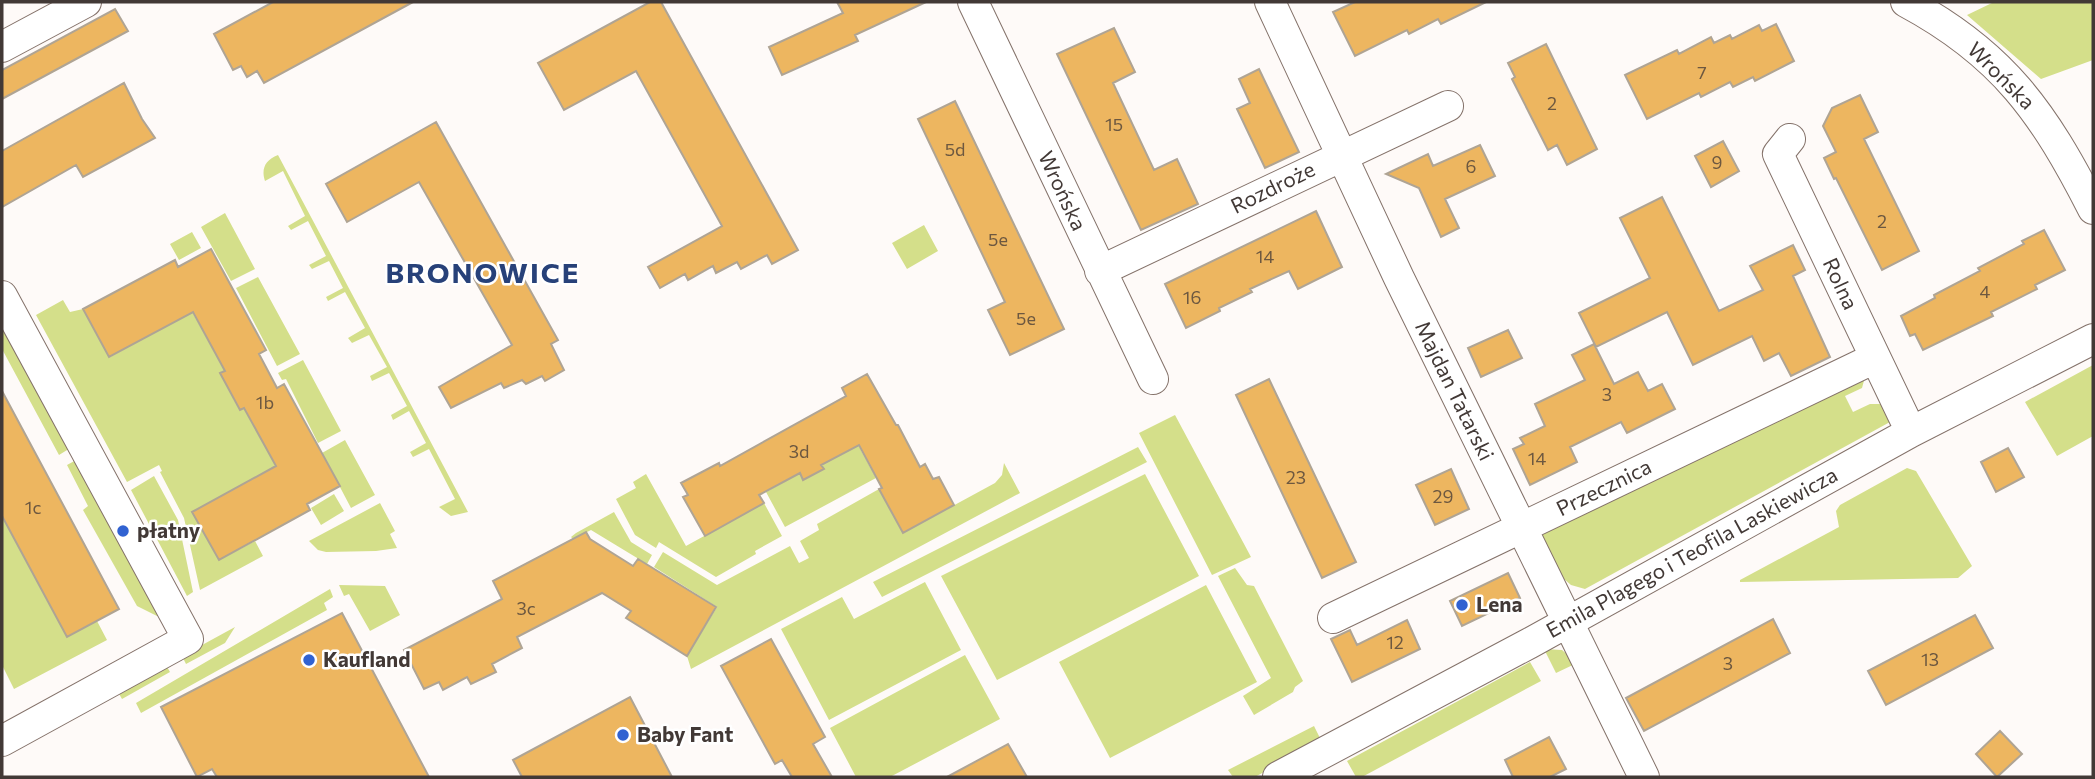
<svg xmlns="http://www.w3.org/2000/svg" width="2095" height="779" font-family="Commissioner,sans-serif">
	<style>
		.green { fill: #d4df8a }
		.building { fill: #edb660; stroke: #afa494; stroke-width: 2 }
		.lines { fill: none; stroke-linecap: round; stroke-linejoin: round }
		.street-casing { stroke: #84726a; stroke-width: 32 }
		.street { stroke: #fff; stroke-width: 30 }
		.poi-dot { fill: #3162d1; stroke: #fff; stroke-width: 2.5 }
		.labels { text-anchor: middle; stroke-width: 5; stroke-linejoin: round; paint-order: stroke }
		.number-label { font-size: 18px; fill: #6d5840 }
		.street-label { font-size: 21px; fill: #423936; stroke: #fff }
		.poi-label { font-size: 21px; font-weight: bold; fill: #423936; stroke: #fff; text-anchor: start }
		.district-label { font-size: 28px; font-weight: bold; letter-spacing: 2px; fill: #274179; stroke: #fff }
	</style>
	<rect width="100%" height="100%" fill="#fefaf8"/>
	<!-- green -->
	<path class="green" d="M1994 2H2093V60L2041 79 1967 15Z
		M278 155 468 512 451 516 439 507 455 499 429 449 413 457 410 452 426 443 409 411 393 420 391 415 407 406 389 373 372 381 370 376 387 367 369 335 352 343 348 338 365 328 345 292 328 301 326 297 343 288 329 261 312 269 309 265 326 256 308 221 291 230 288 226 305 216 283 171 265 181C261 169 265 160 278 155Z
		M225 213 255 269 231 281 201 227Z
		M924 225 938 251 907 269 892 243Z
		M192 232 201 248 179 260 170 244Z
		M258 277 300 354 277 366 236 288Z
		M63 300 70 312 83 309 110 357 168 325 189 306 225 371 220 374 227 385 238 395 233 398 240 410 244 408 280 473 252 480 193 512 219 560 255 541 263 556 200 590 184 518 160 472 162 471 159 465 127 482 36 315Z
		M6 325 72 447 59 455 2 349V327Z
		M303 360 341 431 318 443 286 379 282 380 278 373Z
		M2093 365V436L2057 456 2025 402Z
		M1865 377 1862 388 1845 396 1853 412 1870 404H1882L1890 422 1585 589 1571 585 1564 579 1540 531Z
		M1175 415 1251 557 1212 575 1139 433Z
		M345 440 375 495 351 508 322 453Z
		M856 441 876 478 785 527 766 492 800 473 804 480 823 469 821 465Z
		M1138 447 1147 462 882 597 873 582Z
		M78 459 162 614 157 616 137 606 83 510 88 506 67 465Z
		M1004 463 1020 493 691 669 687 656 717 607 654 567 663 552 717 585 790 546 799 563 809 558 800 541 819 530 817 524 879 489 903 533 995 483 1002 475Z
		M1907 468 1916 471 1972 566 1958 578 1740 582V580L1839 527 1836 511 1840 505Z
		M646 474 686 546 764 503 782 536 755 551 756 554 716 577 659 542 656 548 635 535 616 499 636 488 633 482Z
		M1145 474 1199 576 997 680 941 576Z
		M154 476 178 520 193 592 187 596 131 490Z
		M334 494 344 511 321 525 311 508Z
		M380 503 395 531 390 534 397 548 376 551 326 552 318 550 309 541Z
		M614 512 631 542 652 555 647 564 591 530 573 539 571 537 576 533Z
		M2 516 67 636 97 621 107 640 14 689 2 665Z
		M1235 568 1247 585 1254 586 1303 681 1295 687 1293 692 1254 715 1243 696 1271 678 1218 576Z
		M925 582 961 650 829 720 781 629 842 597 854 619Z
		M339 585 385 586 400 615 370 631 349 594 344 596Z
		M1206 585 1257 682 1110 758 1059 662Z
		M330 589 333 597 324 603 327 610 141 713 136 703Z
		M235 627 225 643 186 664 182 656Z
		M1544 649 1562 650 1577 663 1556 673Z
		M965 655 1000 719 890 777H856L830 728Z
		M1530 662 1541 681 1362 777H1356L1347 761Z
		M166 665 170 672 122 699 118 692Z
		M1314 726 1321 740 1255 777H1233L1228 770Z"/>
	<!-- building -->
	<path class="building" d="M273 2H413L264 83 257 71 247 77 241 66 233 70 214 34Z
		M650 2H661L798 250 772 264 767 255 741 269 737 262 716 273 713 266 688 280 685 274 660 288 648 267 722 226 636 71 564 110 538 63Z
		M837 2H926L855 35 858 41 782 75 769 47 843 13Z
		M1355 2H1486L1441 24 1438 19 1409 34 1407 30 1355 56 1333 12Z
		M115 9 128 31 2 99V70Z
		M1776 24 1794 61 1755 81 1753 77 1733 87 1730 82 1701 97 1699 93 1647 119 1625 75 1677 50 1679 54 1711 37 1714 43 1730 35 1732 39 1759 25 1762 31Z
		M1114 28 1135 72 1113 83 1154 170 1177 159 1198 204 1141 230 1057 54Z
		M1546 44 1597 149 1567 165 1557 145 1548 150 1512 79 1515 77 1508 63Z
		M1259 69 1299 152 1265 168 1237 109 1250 103 1239 79Z
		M124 83 142 119 155 138 83 177 76 165 2 207V151Z
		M1860 95 1878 132 1864 139 1919 251 1882 270 1836 178 1834 179 1824 158 1836 152 1823 126 1832 108Z
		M955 101 1064 329 1010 355 988 310 1005 302 918 119Z
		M436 122 558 340 551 344 564 370 545 381 542 376 526 384 522 380 504 388 501 383 451 408 439 387 512 345 419 182 347 222 326 184Z
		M1723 141 1739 171 1711 187 1695 156Z
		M1480 145 1495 176 1445 199 1459 228 1441 237 1419 188 1386 174 1428 154 1433 166Z
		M1662 197 1719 311 1763 290 1750 266 1793 245 1805 270 1793 276 1830 357 1791 376 1779 353 1764 361 1752 336 1693 365 1667 312 1596 347 1579 313 1650 278 1620 218Z
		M1316 211 1342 267 1298 289 1289 271 1250 289 1252 292 1219 308 1220 311 1186 328 1165 284Z
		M2044 230 2065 270 2035 285 2037 289 1991 312 1993 316 1923 350 1915 334 1910 336 1901 316 1935 298 1934 295 1980 271 1978 268 2024 244 2022 241Z
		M211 249 266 350 259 354 277 388 284 384 340 486 307 504 310 510 219 560 192 512 276 466 244 408 240 410 220 373 225 371 193 312 109 357 83 309 175 260 178 267Z
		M1508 330 1522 358 1481 377 1468 348Z
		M1594 344 1614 384 1638 372 1648 391 1662 384 1675 409 1627 433 1621 422 1570 447 1577 462 1530 485 1513 449 1524 444 1520 438 1545 426 1535 404 1585 380 1572 355Z
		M867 374 896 425H898L920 467 925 464 933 479 939 477 954 505 903 533 879 489 882 488 859 445 821 465 824 469 803 480 800 473 759 495 764 503 705 536 683 497 688 495 681 483 719 463 720 466 846 396 842 388Z
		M1269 379 1356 562 1322 578 1236 395Z
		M2 391 119 609 67 637 2 516Z
		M2008 448 2024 477 1996 492 1981 462Z
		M1451 469 1469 509 1435 525 1416 485Z
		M586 532 590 539 633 566 638 559 716 607 687 656 626 618 631 611 602 593 517 637 522 648 492 664 496 672 471 684 467 677 443 690 439 682 424 689 404 650 502 599 493 581Z
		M1508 573 1520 598 1462 626 1450 601Z
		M342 613 429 777H217L212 769 197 777 161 707Z
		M1975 615 1993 648 1886 705 1868 671Z
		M1773 619 1790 653 1644 731 1626 698Z
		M1407 620 1420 649 1352 682 1331 639 1350 630 1357 645Z
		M771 639 825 737 813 744 832 777H792L782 760 775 764 721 666Z
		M630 697 672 777H522L513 760Z
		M2000 731 2022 754 1997 777 1976 754Z
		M1549 737 1566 769 1550 777H1513L1505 760Z
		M1008 744 1027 777H947Z"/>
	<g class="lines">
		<!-- street casing -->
		<g class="street-casing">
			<path id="street" d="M973 2 1153 379
				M1270 2 1399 278 1644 777
				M1906 2C2003 54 2044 113 2093 209
				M2 47 86 2
				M1790 139 1778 154 1911 432
				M1100 271 1448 106
				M2 296 188 639 2 741
				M1333 618 1875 358
				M1278 777 1530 643 1911 432 2093 339"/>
		</g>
		<!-- street -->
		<use href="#street" class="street"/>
	</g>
	<!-- markers -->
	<g class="poi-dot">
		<circle cx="123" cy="531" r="7"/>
		<circle cx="1462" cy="605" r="7"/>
		<circle cx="309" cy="660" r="7"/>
		<circle cx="623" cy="735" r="7"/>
	</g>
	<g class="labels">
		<!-- number labels -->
		<g class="number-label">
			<text x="1702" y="79">7</text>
			<text x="1552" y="110">2</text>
			<text x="1114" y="131">15</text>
			<text x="955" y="156">5d</text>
			<text x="1717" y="169">9</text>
			<text x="1471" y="173">6</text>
			<text x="1882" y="228">2</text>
			<text x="998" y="246">5e</text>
			<text x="1265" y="263">14</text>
			<text x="1985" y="298">4</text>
			<text x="1192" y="304">16</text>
			<text x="1026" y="325">5e</text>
			<text x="1607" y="401">3</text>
			<text x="265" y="409">1b</text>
			<text x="799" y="458">3d</text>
			<text x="1537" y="465">14</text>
			<text x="1296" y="484">23</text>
			<text x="1443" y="503">29</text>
			<text x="33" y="514">1c</text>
			<text x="526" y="615">3c</text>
			<text x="1395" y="649">12</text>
			<text x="1930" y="666">13</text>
			<text x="1728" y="670">3</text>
		</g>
		<!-- street labels -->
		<g class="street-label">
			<text transform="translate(2001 76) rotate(45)" y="7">Wrońska</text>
			<text transform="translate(1273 188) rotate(-26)" y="7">Rozdroże</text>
			<text transform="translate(1062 191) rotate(65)" y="7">Wrońska</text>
			<text transform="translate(1840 284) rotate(65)" y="7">Rolna</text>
			<text transform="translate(1454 391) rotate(64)" y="7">Majdan Tatarski</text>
			<text transform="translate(1604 488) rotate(-26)" y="7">Przecznica</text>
			<text transform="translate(1692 553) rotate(-29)" y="7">Emila Plagego i Teofila Laskiewicza</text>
		</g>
		<!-- poi labels -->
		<g class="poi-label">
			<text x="137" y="538">płatny</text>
			<text x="1476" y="612">Lena</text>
			<text x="323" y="667">Kaufland</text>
			<text x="637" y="742">Baby Fant</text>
		</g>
		<!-- district labels -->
		<g class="district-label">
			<text x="483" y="283">BRONOWICE</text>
		</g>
	</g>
	<!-- border -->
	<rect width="2095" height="779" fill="none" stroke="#423936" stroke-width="7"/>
</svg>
